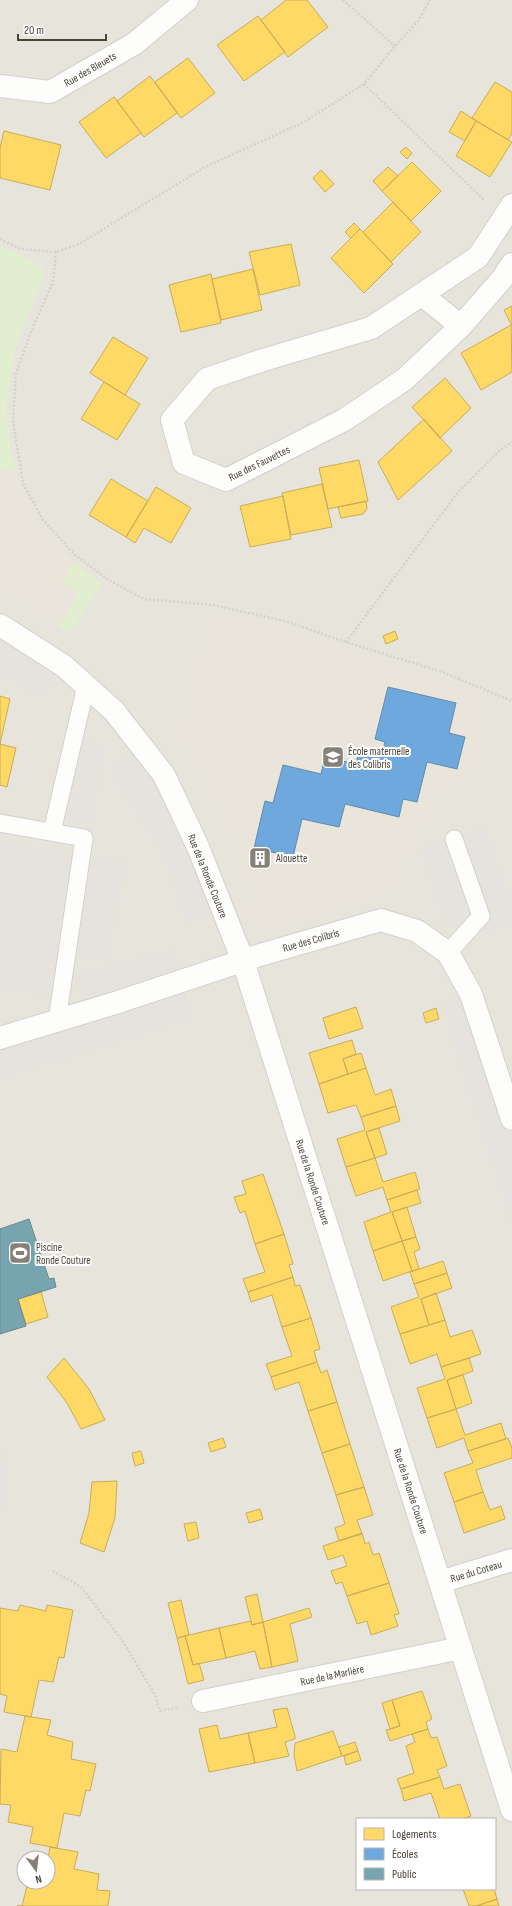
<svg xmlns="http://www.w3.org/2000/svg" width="512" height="1906" font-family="'Sofia Sans Condensed',sans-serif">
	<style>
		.residential { fill: #e7e4dc; fill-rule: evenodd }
		.education { fill: #eae5da }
		.green { fill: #e1eecf }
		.parking { fill: #e6e3df }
		.homes { fill: #ffd966; stroke: #c9ac58 }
		.schools { fill: #6fa8dc; stroke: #648aab }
		.public { fill: #76a5af; stroke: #69888c }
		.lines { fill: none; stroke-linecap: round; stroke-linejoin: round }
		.service-casing { stroke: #d2d0cb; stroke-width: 19 }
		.minor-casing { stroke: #d2d0cb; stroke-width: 24 }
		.path { stroke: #d3d2cc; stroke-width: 2.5; stroke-dasharray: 2 2; stroke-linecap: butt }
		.service { stroke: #fdfdfc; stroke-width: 17 }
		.minor { stroke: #fdfdfc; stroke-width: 22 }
		.labels { text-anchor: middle; stroke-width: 4; stroke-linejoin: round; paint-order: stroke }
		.street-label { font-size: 11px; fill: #4b4439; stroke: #fff }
		.poi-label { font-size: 11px; fill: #4b4439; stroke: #fff; text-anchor: start }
	</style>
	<rect width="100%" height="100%" fill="#f4f2ee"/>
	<!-- residential -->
	<path class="residential" d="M0 0H512V1906H0ZM357 1819H495V1889H357ZM24 1858H48V1882H24Z"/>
	<!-- education -->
	<path class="education" d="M0 246 28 258 42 268 44 277 15 348 6 409 11 451 16 471 32 513 46 538 74 562 102 583 70 633 45 616 0 591Z
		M211 611 272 622 487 695 472 776 445 785 391 894 263 933 252 928 243 915 238 904 252 899 240 858 225 820 204 778 179 738Z"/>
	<!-- green -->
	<path class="green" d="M0 246 28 258 42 268 44 277 15 348 6 409 11 451 16 471 0 467Z
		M74 562 102 583 70 633 59 626 78 596 77 592 62 581Z"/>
	<!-- parking -->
	<path class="parking" d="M0 625 64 666 38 698 0 669Z
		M74 738 105 747 91 822 56 815Z
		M140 745 223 911 186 922 164 852 111 770Z
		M485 827 512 908V922L481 933 446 923 422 848Z
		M0 843 125 863 106 958 67 951 60 997 0 986Z
		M172 950 192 1017 0 1078V1038L84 1012 76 976Z
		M471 994 512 1099V1222L442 1002Z
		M0 1448 8 1469V1500L0 1516Z"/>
	<!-- homes -->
	<path class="homes" d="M286 0H307L328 27 288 57 261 20Z
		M258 16 285 52 244 81 217 45Z
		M188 58 215 93 181 118 155 82Z
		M150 76 177 113 144 137 117 101Z
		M495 82 512 92V133L508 140 472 118Z
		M114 97 141 133 106 158 79 122Z
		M461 111 476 121 465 141 449 132Z
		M476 121 512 142 490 177 456 156Z
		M4 131 61 145 50 190 0 178V148Z
		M406 147 412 153 407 159 400 152Z
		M412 162 441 191 411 221 382 191Z
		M388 167 398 176 382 191 373 181Z
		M321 170 334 184 325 192 313 178Z
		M393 202 421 232 391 262 363 232Z
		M354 223 360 229 351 238 345 232Z
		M360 229 393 264 364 293 331 258Z
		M291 244 300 285 260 295 249 252Z
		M253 269 262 310 221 320 212 279Z
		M211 274 221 323 181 332 169 285Z
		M512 306V326L504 310Z
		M511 325 512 372 481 390 461 353Z
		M113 337 148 358 125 395 90 373Z
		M445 378 471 408 440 438 412 407Z
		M104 382 140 404 117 440 81 419Z
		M424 419 452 451 398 500 378 462Z
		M359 460 368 501 328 509 319 468Z
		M111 479 148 501 126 537 89 515Z
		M322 484 332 527 291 535 282 493Z
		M156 487 191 508 171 543 144 528 135 543 126 537Z
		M283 496 291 539 250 547 240 506Z
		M366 501 367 509 363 514 341 518 338 507Z
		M395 631 398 639 386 644 383 636Z
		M0 696 10 699 0 744 16 748 7 787 0 785Z
		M356 1007 363 1028 329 1039 323 1018Z
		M436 1008 439 1019 426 1023 423 1013Z
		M352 1040 356 1054 343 1059 348 1074 319 1084 309 1053Z
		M361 1053 366 1068 348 1074 343 1059Z
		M366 1068 375 1095 391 1089 396 1106 361 1117 356 1105 328 1113 319 1084Z
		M396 1106 400 1121 366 1132 375 1158 346 1167 337 1139 365 1130 361 1117Z
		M379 1128 387 1154 375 1158 366 1132Z
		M375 1158 383 1182 415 1172 420 1189 387 1200 383 1187 356 1196 346 1167Z
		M263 1174 284 1234 255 1244 245 1211 240 1213 234 1197 246 1194 242 1181Z
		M417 1190 421 1203 392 1212 402 1241 373 1251 364 1222 391 1212 387 1200Z
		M407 1207 416 1237 402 1241 392 1212Z
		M284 1234 293 1264 289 1265 293 1277 248 1292 243 1279 265 1272 255 1244Z
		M416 1237 420 1249 414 1252 419 1269 412 1271 402 1241Z
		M402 1241 412 1271 383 1281 373 1251Z
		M443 1261 447 1273 414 1284 410 1272Z
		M447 1273 452 1288 421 1299 429 1325 400 1334 391 1307 419 1297 414 1284Z
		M293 1277 295 1286 300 1285 311 1318 282 1327 272 1295 251 1302 248 1292Z
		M41 1292 48 1317 26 1324 18 1299Z
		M436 1293 445 1320 429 1325 421 1299Z
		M311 1318 320 1349 314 1351 317 1362 271 1377 266 1364 292 1356 282 1327Z
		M445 1320 450 1337 472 1330 481 1354 441 1367 437 1354 410 1364 400 1334Z
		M64 1358 89 1389 105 1420 81 1429 67 1403 47 1377Z
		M469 1358 473 1371 447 1380 456 1409 427 1418 417 1388 445 1379 441 1367Z
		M317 1362 321 1373 327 1370 337 1402 308 1411 299 1382 275 1390 271 1377Z
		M463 1375 472 1403 456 1409 447 1380Z
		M337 1402 350 1444 322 1453 308 1411Z
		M456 1409 465 1435 501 1423 506 1439 468 1451 464 1438 437 1448 427 1418Z
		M223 1438 226 1447 211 1452 208 1443Z
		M508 1438 512 1448V1458L476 1470 483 1492 454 1502 444 1473 473 1463 468 1451Z
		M350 1444 364 1487 336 1495 322 1453Z
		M141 1451 144 1463 135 1466 132 1453Z
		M117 1481 115 1518 104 1552 80 1543 89 1513 92 1482Z
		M364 1487 373 1515 357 1520 362 1534 339 1541 335 1528 345 1524 336 1495Z
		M483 1492 490 1510 501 1506 505 1519 464 1533 454 1502Z
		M260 1509 263 1519 249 1523 246 1513Z
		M196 1522 199 1538 188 1541 184 1524Z
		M362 1533 365 1544 369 1542 373 1555 379 1553 389 1583 347 1596 342 1582 336 1584 331 1571 347 1566 343 1555 328 1560 323 1546Z
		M389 1583 399 1614 394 1615 398 1626 371 1635 367 1621 357 1624 347 1596Z
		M257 1594 263 1622 252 1625 245 1597Z
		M181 1600 189 1635 177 1638 168 1603Z
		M20 1605 46 1611 47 1605 73 1610 64 1658 59 1657 53 1682 39 1680 31 1717 4 1712 7 1696 0 1694V1608L18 1611Z
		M309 1608 312 1617 290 1624 298 1661 272 1667 263 1622Z
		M251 1621 252 1625 263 1622 272 1667 260 1669 255 1651 226 1658 219 1628Z
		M219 1628 226 1658 193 1665 185 1636Z
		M185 1636 193 1665 199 1663 204 1680 188 1684 177 1638Z
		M422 1691 432 1719 426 1722 428 1729 390 1741 386 1730 400 1726 392 1700Z
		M392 1700 400 1726 390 1729 382 1703Z
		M287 1708 295 1736V1739L285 1742 289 1756 255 1763 248 1733 277 1727 273 1710Z
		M25 1716 51 1720 47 1735 73 1742 71 1759 96 1764 90 1791 86 1790 80 1816 64 1813 57 1848 30 1843 33 1827 8 1822 11 1805 0 1804 1 1749 17 1752Z
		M217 1725 220 1739 248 1733 255 1763 209 1772 199 1729Z
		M428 1729 431 1738 437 1737 447 1766 437 1770 440 1777 401 1789 397 1779 414 1773 406 1746 415 1742 412 1734Z
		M333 1731 342 1756 297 1771 294 1755 295 1743Z
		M355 1742 358 1751 342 1756 339 1747Z
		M358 1751 361 1760 346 1765 344 1756Z
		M440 1777 444 1789 460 1784 471 1816 461 1819H440L431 1793 404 1801 401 1789Z
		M50 1847 78 1852 74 1869 99 1874 97 1890 110 1891 108 1906H17H22L28 1882H48V1858Z
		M463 1889H494L497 1899 476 1906H469Z
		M497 1899 499 1906H476Z"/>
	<!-- schools -->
	<path class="schools" d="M388 687 456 703 449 733 465 737 457 769 427 762 417 802 403 799 399 817 345 804 339 827 302 819 293 857 254 848 265 801 273 803 283 765 321 774 325 757 356 764 359 749 381 755 385 742 375 739Z
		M254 848 269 851 266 868 251 864Z"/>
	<!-- public -->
	<path class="public" d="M29 1219 49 1279 54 1278 56 1287 18 1299 26 1326 0 1334V1229Z"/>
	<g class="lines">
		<!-- service casing -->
		<g class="service-casing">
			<path id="service" d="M0 823 84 838 57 1021
				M52 832 86 686
				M448 953 481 916 454 839"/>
		</g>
		<!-- minor casing -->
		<g class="minor-casing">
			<path id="minor" d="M0 86 50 92 134 44 187 0
				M512 205 478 257 371 328 260 361 207 379 172 420 184 463 226 480 344 420 405 379 461 326 502 279 512 264
				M422 295 461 326
				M0 625 64 666 114 711 164 775 198 847 243 961 512 1810
				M0 1038 115 1003 260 955 381 920 417 931 448 953 471 994 512 1119
				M440 1582 512 1560
				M203 1701 461 1648"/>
		</g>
		<!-- path -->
		<path class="path" d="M343 0 395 46
			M364 84 484 200
			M0 239 21 249 56 252 79 244 205 167 304 122 364 84 395 46 418 21 430 0
			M56 252 53 282 33 327 16 373 13 421 23 483 43 520 75 555 107 579 144 599 213 605 285 621 346 642 442 672 512 701
			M346 642 459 491 499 451 512 442
			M53 1571 81 1587 122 1640 155 1695 160 1711 178 1707"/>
		<!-- service -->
		<use href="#service" class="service"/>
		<!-- minor -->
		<use href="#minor" class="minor"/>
	</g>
	<!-- icons -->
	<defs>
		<g id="school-square" transform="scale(1.15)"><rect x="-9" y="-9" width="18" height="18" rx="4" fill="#868178" stroke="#fff"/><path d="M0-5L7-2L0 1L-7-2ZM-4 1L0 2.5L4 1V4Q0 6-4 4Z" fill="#fff"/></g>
		<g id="building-square" transform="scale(1.15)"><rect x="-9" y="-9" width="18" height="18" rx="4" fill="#868178" stroke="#fff"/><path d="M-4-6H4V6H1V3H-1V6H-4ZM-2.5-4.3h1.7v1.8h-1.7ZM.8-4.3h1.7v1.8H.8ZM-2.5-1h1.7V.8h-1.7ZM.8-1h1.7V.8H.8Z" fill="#fff"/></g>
		<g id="stadium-square" transform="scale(1.15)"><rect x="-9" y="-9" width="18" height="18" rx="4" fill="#868178" stroke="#fff"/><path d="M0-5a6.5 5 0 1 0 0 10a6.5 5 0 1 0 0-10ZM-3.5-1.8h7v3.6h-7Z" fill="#fff"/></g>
	</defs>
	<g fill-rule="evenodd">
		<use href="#school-square" x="333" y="757"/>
		<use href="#building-square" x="260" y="858"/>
		<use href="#stadium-square" x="20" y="1253"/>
	</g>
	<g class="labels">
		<!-- street labels -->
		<g class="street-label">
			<text transform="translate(90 69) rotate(-30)" y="4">Rue des Bleuets</text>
			<text transform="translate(259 463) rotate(-26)" y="4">Rue des Fauvettes</text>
			<text transform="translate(208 876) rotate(68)" y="4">Rue de la Ronde Couture</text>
			<text transform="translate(311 940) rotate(-16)" y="4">Rue des Colibris</text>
			<text transform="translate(313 1182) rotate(72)" y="4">Rue de la Ronde Couture</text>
			<text transform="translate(411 1491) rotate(72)" y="4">Rue de la Ronde Couture</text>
			<text transform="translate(476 1571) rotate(-17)" y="4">Rue du Coteau</text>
			<text transform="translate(332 1675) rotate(-12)" y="4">Rue de la Marlière</text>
		</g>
		<!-- poi labels -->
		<g class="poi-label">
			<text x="348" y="755">École maternelle<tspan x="348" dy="13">des Colibris</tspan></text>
			<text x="276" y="862">Alouette</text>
			<text x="36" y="1251">Piscine<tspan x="36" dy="13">Ronde Couture</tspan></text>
		</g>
	</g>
	<!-- legend -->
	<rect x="356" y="1818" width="140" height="72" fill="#ffffff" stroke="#b7b4b0"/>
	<rect x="364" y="1828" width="20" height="12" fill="#ffd966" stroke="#b7b4b0"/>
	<text x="392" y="1838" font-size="12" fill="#4b4439">Logements</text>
	<rect x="364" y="1848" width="20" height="12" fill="#6fa8dc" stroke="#b7b4b0"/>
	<text x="392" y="1858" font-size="12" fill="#4b4439">Écoles</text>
	<rect x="364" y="1868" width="20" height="12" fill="#76a5af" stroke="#b7b4b0"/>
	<text x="392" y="1878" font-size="12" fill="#4b4439">Public</text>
	<!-- north arrow -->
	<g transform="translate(36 1870) rotate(165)"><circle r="19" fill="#ffffff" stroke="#b7b4b0"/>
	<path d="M0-3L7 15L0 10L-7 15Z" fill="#868178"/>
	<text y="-6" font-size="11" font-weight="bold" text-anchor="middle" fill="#4b4439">N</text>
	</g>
	<!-- scale -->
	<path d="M18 34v6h88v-6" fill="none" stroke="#4b4439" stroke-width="2"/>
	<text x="24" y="34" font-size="12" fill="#4b4439" stroke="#ffffff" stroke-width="3" paint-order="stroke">20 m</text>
</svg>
